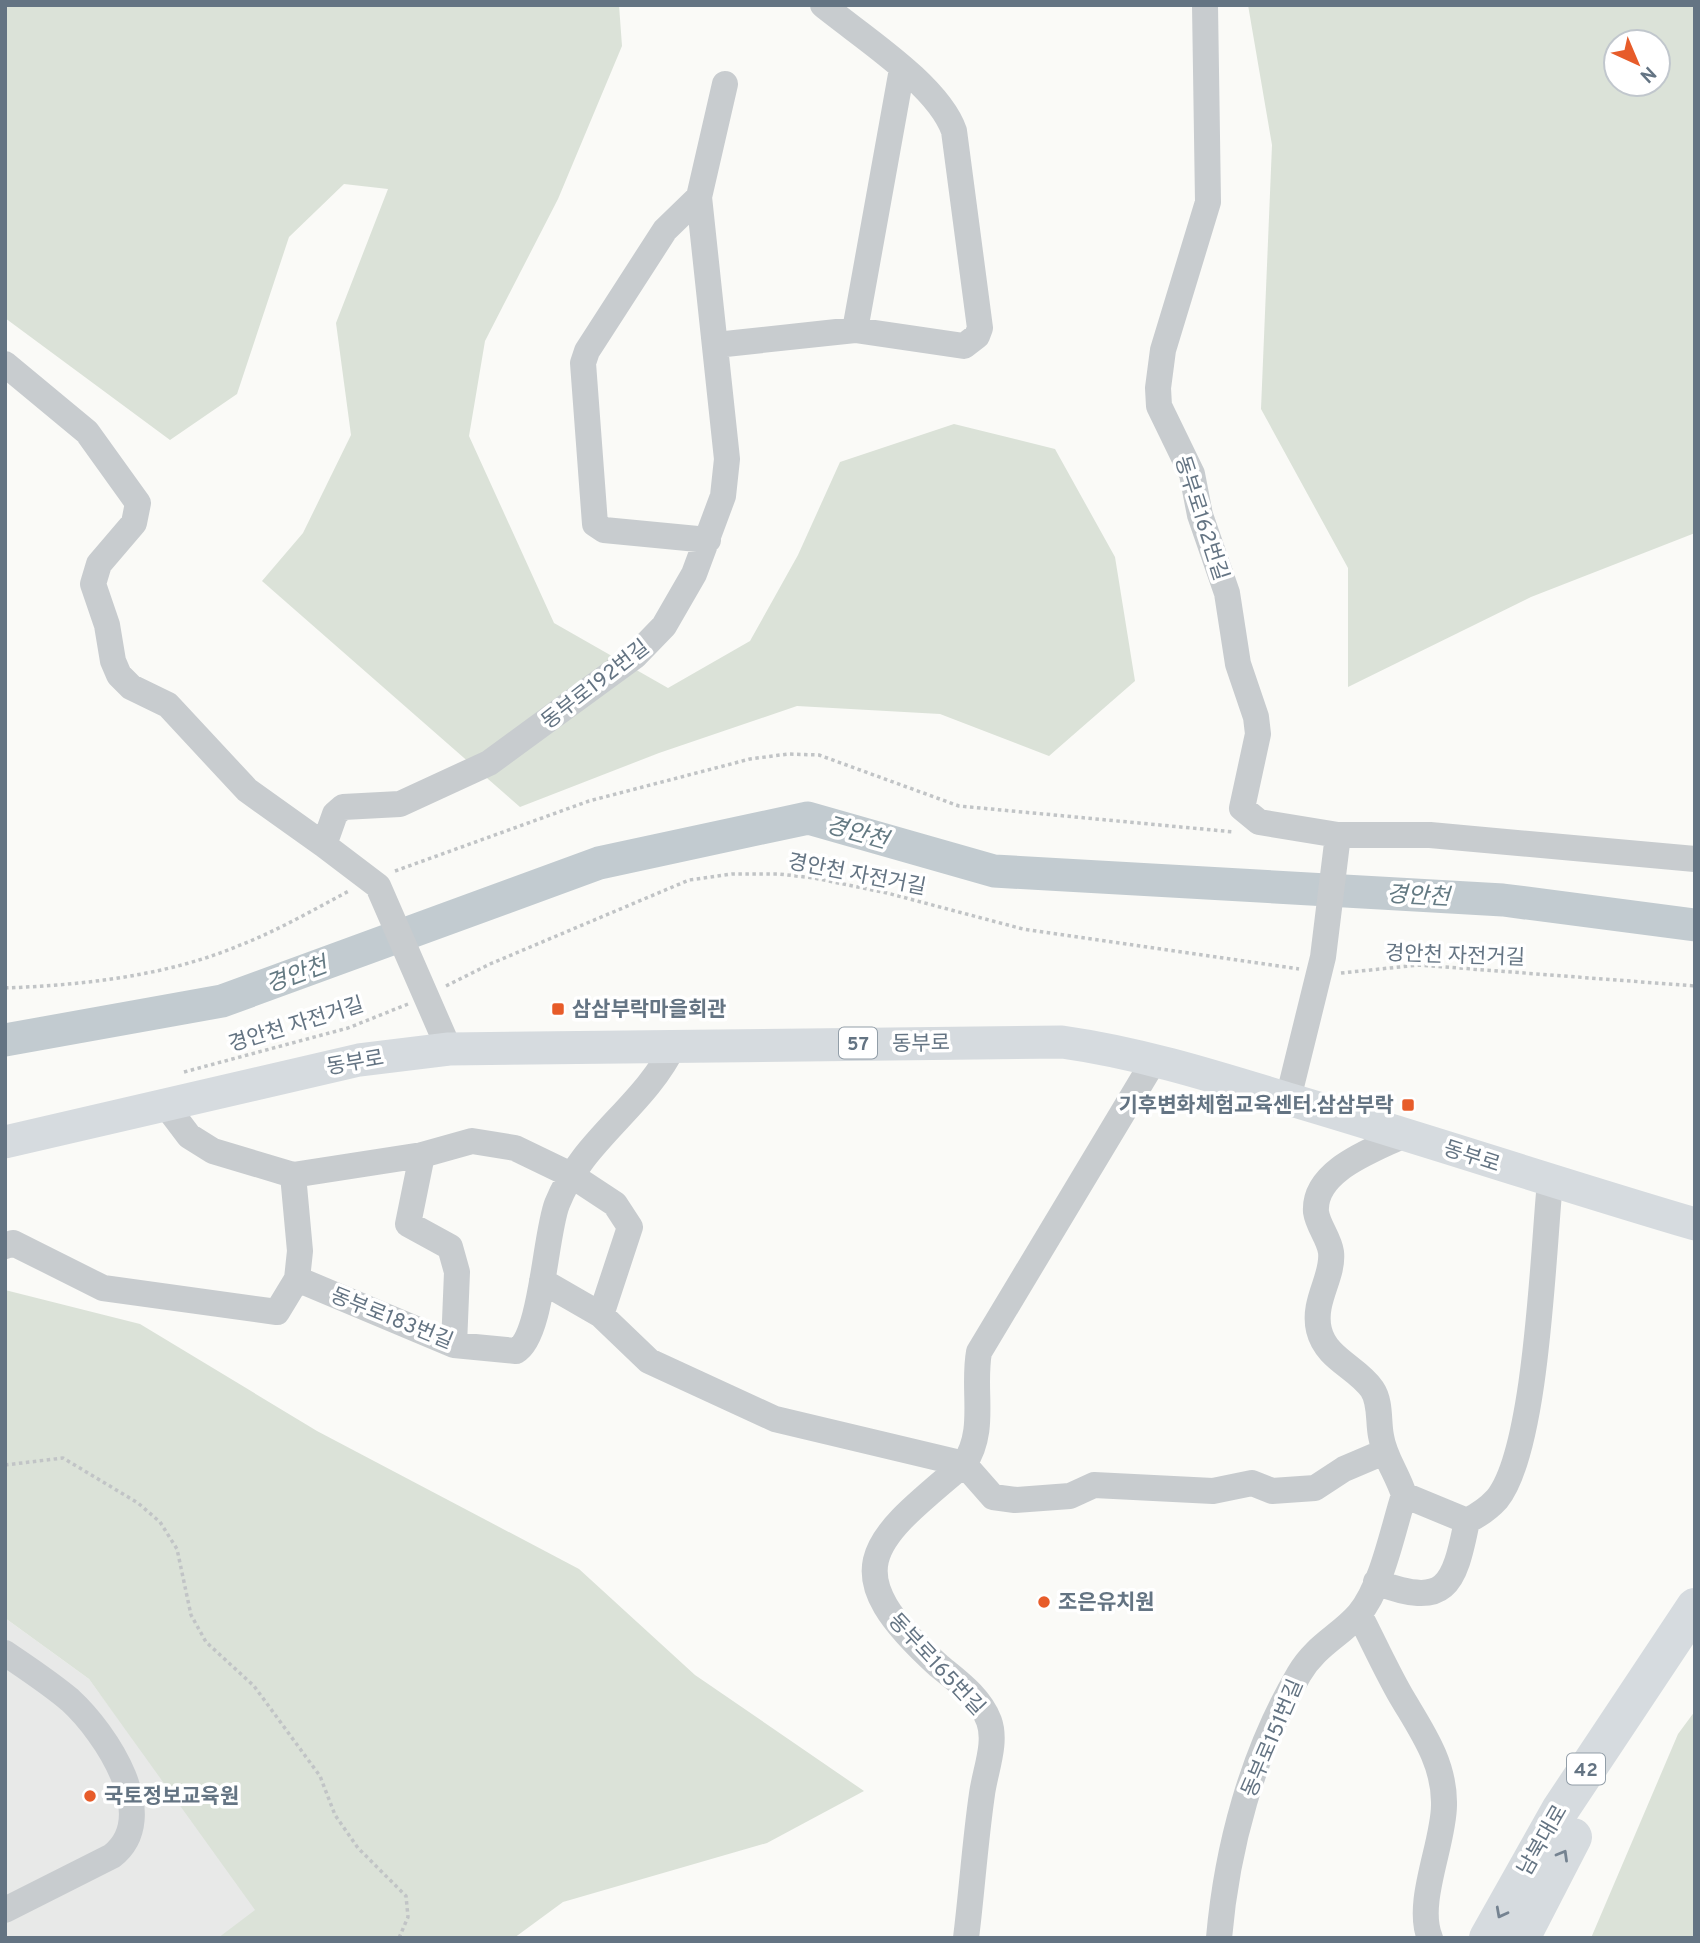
<svg xmlns="http://www.w3.org/2000/svg" width="1700" height="1943" font-family="Overpass,'Noto Sans KR',sans-serif">
	<style>
		.built { fill: #e8e9e8 }
		.green { fill: #dbe2d8; fill-rule: evenodd }
		.lines { fill: none; stroke-linecap: round; stroke-linejoin: round }
		.river { stroke: #c2cbd0; stroke-width: 33 }
		.path { stroke: #c1c4c6; stroke-width: 3.5; stroke-dasharray: 3.5 3.5; stroke-linecap: butt }
		.minor { stroke: #c8cccf; stroke-width: 26 }
		.major { stroke: #d6dbdf; stroke-width: 33 }
		.highway { stroke: #d6dbdf; stroke-width: 38 }
		.oneway { stroke: #758391 }
		.poi-dot { fill: #e75c2a; stroke: #fff; stroke-width: 2.5 }
		.labels { text-anchor: middle; stroke-width: 7; stroke-linejoin: round; paint-order: stroke }
		.shield { fill: #fff; stroke: #929ea8; stroke-width: 2 }
		.shield-label { font-size: 19px; font-weight: bold; fill: #647483 }
		.street-label { font-size: 21px; fill: #647483; stroke: #fff }
		.poi-label { font-size: 21px; font-weight: bold; fill: #647483; stroke: #fff; text-anchor: start }
		.water-label { font-size: 23px; font-style: italic; fill: #647a83; stroke: #fff }
	</style>
	<rect width="100%" height="100%" fill="#fafaf7"/>
	<!-- built -->
	<path class="built" d="M5 1618 89 1679 261 1913 225 1938H5Z"/>
	<!-- green -->
	<path class="green" d="M5 5H619L622 46 558 199 485 341 469 436 554 623 668 688 750 641 798 555 840 462 954 424 1055 449 1115 557 1135 681 1049 756 940 714 797 706 659 753 520 807 262 581 303 533 351 435 336 323 388 189 344 184 289 237 237 394 170 440 5 318Z
		M1248 5H1695V533L1531 597 1348 687V568L1261 409 1272 145ZM1616 42H1658V84H1616Z
		M5 1290 140 1324 317 1431 579 1569 695 1675 864 1791 767 1843 563 1902 514 1938H218L255 1910 89 1679 5 1618Z
		M1695 1711V1938H1591L1678 1734Z"/>
	<g class="lines">
		<!-- river -->
		<path class="river" d="M5 1040 222 1001 599 863 808 818 994 871 1503 900 1695 925"/>
		<!-- path -->
		<path class="path" d="M395 871 589 801 750 759 788 754 819 755 959 806 1234 832
			M1341 973 1419 965 1695 986
			M446 986 490 964 689 880 732 874H779L814 878 887 893 1023 929 1299 969
			M5 988C83 985 166 976 238 946 277 931 313 910 349 891
			M184 1072 348 1028 408 1004
			M5 1465 63 1458 138 1503 160 1522 177 1549 191 1615 206 1642 254 1686 320 1776 335 1815 358 1848 406 1896 408 1917 399 1938"/>
		<!-- minor -->
		<path class="minor" d="M1205 5 1208 202 1163 350 1158 388 1159 406 1192 474 1200 515 1227 593 1238 664 1256 717 1258 734 1242 808 1259 822 1338 835H1430L1695 859
			M699 197 665 230 587 351 583 363 595 524 604 530 708 540
			M855 330 902 69
			M716 345 855 330 964 346 977 336 980 328 954 131C938 85 862 37 823 5
			M5 364 87 432 138 503 134 523 99 564 93 584 107 625 113 661 119 675 131 687 168 705 247 790 324 845
			M449 1049 378 886 324 845 335 814 343 807 400 804 489 763 635 656 664 626 694 574 723 496 727 459 699 197 725 84
			M1288 1099 1323 957 1338 835
			M164 1103 189 1136 213 1151 293 1175 300 1251 297 1279 454 1345 516 1351C542 1337 545 1235 557 1204 582 1140 645 1106 674 1045
			M1404 1135C1374 1150 1313 1170 1316 1212 1318 1226 1329 1238 1331 1252 1334 1277 1312 1301 1319 1330 1326 1359 1357 1367 1372 1389 1381 1402 1378 1421 1381 1436 1384 1457 1398 1475 1404 1495
			M422 1155 408 1224 450 1247 457 1272 454 1345
			M293 1175 422 1155 472 1141 515 1148 571 1175 615 1204 630 1227 601 1315
			M5 1246 13 1243 103 1288 277 1312 297 1279
			M542 1281 601 1315 649 1361 775 1419 964 1464 993 1497 1015 1500 1070 1496 1094 1485 1213 1491 1252 1483 1272 1491 1315 1488 1344 1469 1384 1452
			M1376 1582C1446 1609 1454 1586 1467 1521
			M1359 1614C1373 1641 1386 1670 1401 1696 1421 1730 1445 1763 1444 1805 1444 1843 1415 1903 1430 1938
			M5 1653C27 1668 50 1683 70 1700 106 1733 162 1817 112 1856L5 1910
			M966 1938C972 1890 975 1842 982 1794 985 1771 997 1743 989 1721 980 1697 957 1681 939 1666 832 1569 871 1542 964 1464 987 1430 972 1391 979 1352L1155 1059
			M1219 1938C1227 1847 1252 1754 1299 1674 1316 1645 1340 1636 1359 1614 1382 1587 1393 1529 1404 1495L1467 1521C1479 1515 1488 1509 1497 1499 1537 1450 1543 1251 1550 1182"/>
		<!-- major -->
		<path class="major" d="M5 1142 359 1060 449 1049 1062 1042C1140 1053 1213 1076 1288 1099 1424 1139 1559 1184 1695 1224"/>
		<!-- highway -->
		<path class="highway" d="M1488 1938 1560 1810 1695 1607
			M1521 1938 1573 1837"/>
	</g>
	<!-- one-way arrows -->
	<defs><path id="oneway-chevron" d="M-2-3.5L2.5 0L-2 3.5" fill="none" stroke-width="1.6" stroke-linecap="round" stroke-linejoin="round" transform="scale(1.75)"/></defs>
	<g class="oneway">
		<use href="#oneway-chevron" transform="translate(1563 1855) rotate(-60)"/>
		<use href="#oneway-chevron" transform="translate(1501 1913) rotate(118)"/>
	</g>
	<!-- markers -->
	<g class="poi-dot">
		<rect x="551" y="1002" width="14" height="14" rx="3.5"/>
		<rect x="1401" y="1098" width="14" height="14" rx="3.5"/>
		<circle cx="1044" cy="1602" r="7"/>
		<circle cx="90" cy="1796" r="7"/>
	</g>
	<g class="labels">
		<!-- shield labels -->
		<g class="shield">
			<rect x="839" y="1027.5" width="38" height="31" rx="5"/>
			<rect x="1567" y="1753.5" width="38" height="31" rx="5"/>
		</g>
		<g class="shield-label">
			<text x="858" y="1050">57</text>
			<text x="1586" y="1776">42</text>
		</g>
		<!-- street labels -->
		<g class="street-label">
			<text transform="translate(1202 518) rotate(72)" y="7">동부로162번길</text>
			<text transform="translate(595 684) rotate(-38)" y="7">동부로192번길</text>
			<text transform="translate(857 874) rotate(11)" y="7">경안천 자전거길</text>
			<text transform="translate(1455 955) rotate(2)" y="7">경안천 자전거길</text>
			<text transform="translate(296 1024) rotate(-17)" y="7">경안천 자전거길</text>
			<text transform="translate(921 1043) rotate(-1)" y="7">동부로</text>
			<text transform="translate(355 1062) rotate(-10)" y="7">동부로</text>
			<text transform="translate(1472 1156) rotate(18)" y="7">동부로</text>
			<text transform="translate(392 1318) rotate(22)" y="7">동부로183번길</text>
			<text transform="translate(937 1664) rotate(47)" y="7">동부로165번길</text>
			<text transform="translate(1272 1738) rotate(-67)" y="7">동부로151번길</text>
			<text transform="translate(1542 1840) rotate(-60)" y="7">남북대로</text>
		</g>
		<!-- poi labels -->
		<g class="poi-label">
			<text x="572" y="1016">삼삼부락마을회관</text>
			<text x="1394" y="1112" text-anchor="end">기후변화체험교육센터.삼삼부락</text>
			<text x="1058" y="1609">조은유치원</text>
			<text x="104" y="1803">국토정보교육원</text>
		</g>
		<!-- water labels -->
		<g class="water-label">
			<text transform="translate(857 832) rotate(16)" y="8">경안천</text>
			<text transform="translate(1418 895) rotate(3)" y="8">경안천</text>
			<text transform="translate(296 974) rotate(-20)" y="8">경안천</text>
		</g>
	</g>
	<!-- border -->
	<rect width="1700" height="1943" fill="none" stroke="#647483" stroke-width="14"/>
	<!-- north arrow -->
	<g transform="translate(1637 63) rotate(136)"><circle r="33" fill="#ffffff" stroke="#c1c7cd" stroke-width="2"/>
	<path d="M0-5L12 26L0 18L-12 26Z" fill="#e75c2a"/>
	<text y="-10" font-size="19" font-weight="bold" text-anchor="middle" fill="#647483">N</text>
	</g>
</svg>
